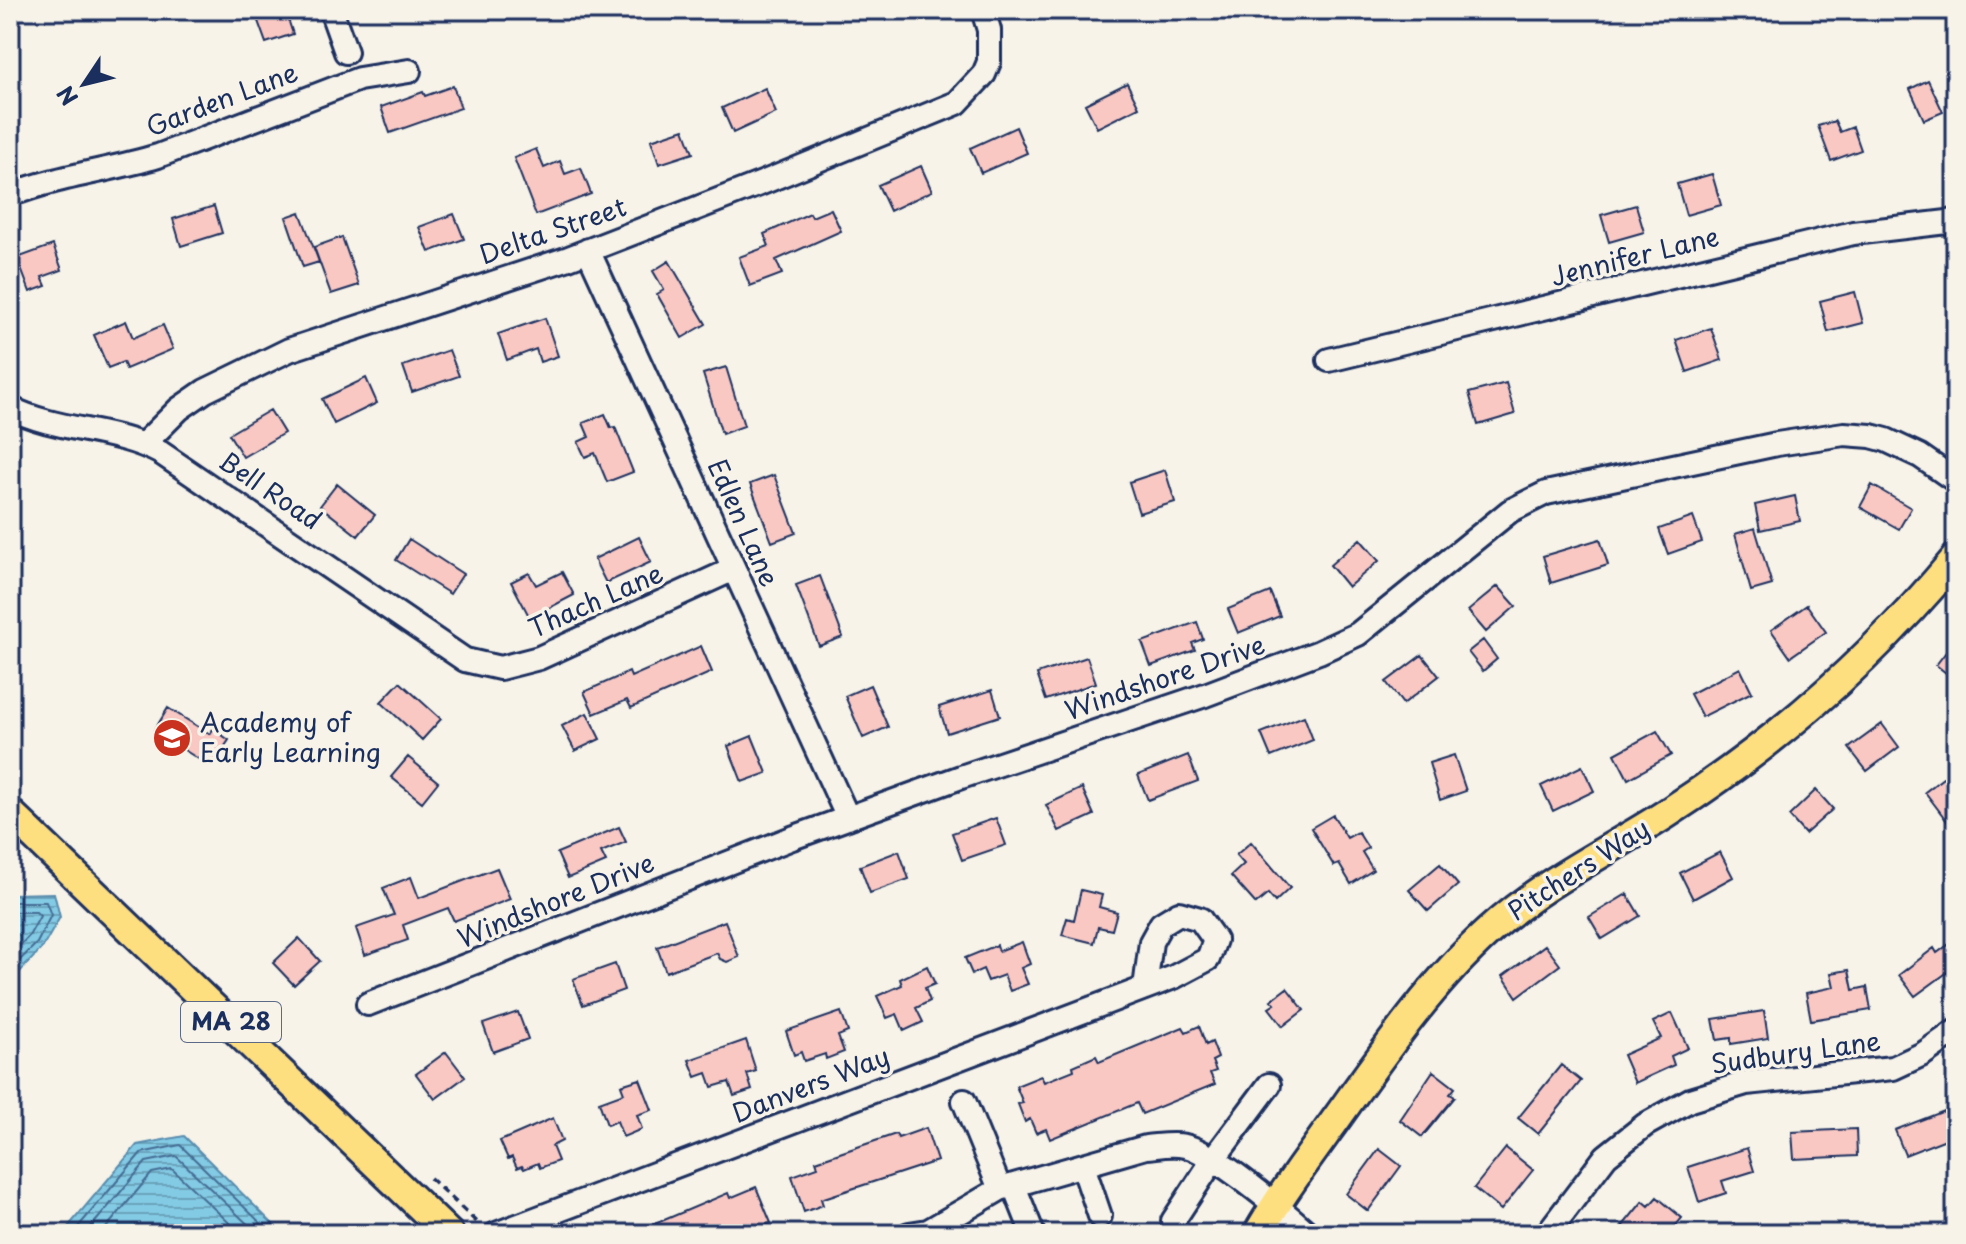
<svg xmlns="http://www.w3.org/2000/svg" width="1966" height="1244" font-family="'Playpen Sans',sans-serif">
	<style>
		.water { fill: url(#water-rules); stroke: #598cae; stroke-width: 2 }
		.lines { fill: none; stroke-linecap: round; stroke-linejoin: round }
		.shore { stroke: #456d94; stroke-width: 2 }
		.building { fill: #f9c8c3; stroke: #1b2f5e; stroke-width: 2 }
		.minor-casing { stroke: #1b2f5e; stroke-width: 28 }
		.major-casing { stroke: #1b2f5e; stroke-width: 34 }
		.path { stroke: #1b2f5e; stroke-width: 4; stroke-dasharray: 8 6; stroke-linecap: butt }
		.minor { stroke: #f7f3e8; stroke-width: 22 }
		.major { stroke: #fedf80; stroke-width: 28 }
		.labels { text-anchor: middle; stroke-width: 7; stroke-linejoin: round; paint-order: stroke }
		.shield { fill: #f7f3e8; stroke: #5d6a87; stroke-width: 2 }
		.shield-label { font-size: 24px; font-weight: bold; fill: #1b2f5e }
		.street-label { font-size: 26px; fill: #1b2f5e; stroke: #f7f3e8 }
		.poi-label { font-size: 26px; fill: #1b2f5e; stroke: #f7f3e8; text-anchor: start }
	</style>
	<defs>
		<pattern id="water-rules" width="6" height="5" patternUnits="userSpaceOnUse" patternTransform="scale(2)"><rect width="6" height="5" fill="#83cae4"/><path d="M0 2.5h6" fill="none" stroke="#6aa4bc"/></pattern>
	</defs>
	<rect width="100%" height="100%" fill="#f7f3e8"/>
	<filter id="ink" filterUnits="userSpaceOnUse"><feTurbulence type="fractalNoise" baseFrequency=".0125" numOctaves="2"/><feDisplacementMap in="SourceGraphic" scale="16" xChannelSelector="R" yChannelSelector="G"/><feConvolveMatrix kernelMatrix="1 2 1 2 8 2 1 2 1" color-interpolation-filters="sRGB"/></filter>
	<g filter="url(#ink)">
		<!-- water -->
		<path class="water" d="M54 893 60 917 43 947 16 976 10 992V894Z
			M184 1136 283 1234H62L137 1145Z"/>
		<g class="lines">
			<!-- shore -->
			<path class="shore" d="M10 902H46L51 915 37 943 10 970
				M10 912H36L40 916 29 936 10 956
				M72 1234 141 1153 180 1145 272 1234
				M85 1234 146 1162 176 1156 258 1234
				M101 1234 152 1173 172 1169 241 1234"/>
		</g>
		<!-- building -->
		<path class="building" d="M254 10H285L293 34 266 43Z
			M1928 80 1943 112 1924 120 1910 89Z
			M1127 83 1139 107 1097 128 1085 104Z
			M453 86 461 108 390 133 381 107 423 92 425 96Z
			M765 88 776 113 733 133 722 108Z
			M1835 121 1840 132 1853 127 1861 150 1831 161 1818 126Z
			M1016 127 1027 153 981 173 970 148Z
			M684 129 693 153 659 164 651 140Z
			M536 149 544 168 560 161 565 174 581 168 591 194 536 215 514 158Z
			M921 166 932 191 890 211 878 185Z
			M1712 174 1721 205 1686 215 1677 184Z
			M1636 205 1644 232 1609 242 1601 215Z
			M214 206 222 233 181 246 173 219Z
			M831 209 841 231 776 260 782 274 750 286 739 257 769 246 764 234 810 213 812 217Z
			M300 212 319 262 303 267 286 217Z
			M454 214 464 239 429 252 419 227Z
			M342 237 359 285 331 294 314 247Z
			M53 245 62 270 42 277 46 286 30 292 17 258Z
			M669 261 706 324 682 338 657 294 664 290 653 271Z
			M1855 292 1863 323 1828 332 1820 301Z
			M545 318 558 356 540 362 536 349 507 360 498 334Z
			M126 321 133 338 163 325 173 349 126 369 123 362 108 368 94 335Z
			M1711 328 1722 360 1687 372 1676 340Z
			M449 350 459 376 412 392 403 366Z
			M726 367 744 426 722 434 703 374Z
			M366 378 377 403 334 424 322 399Z
			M1506 383 1515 414 1478 425 1469 393Z
			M270 410 284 433 243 457 229 434Z
			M605 414 611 428 615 427 633 472 607 482 595 453 585 457 578 442 589 437 583 423Z
			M1165 470 1175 502 1139 513 1129 482Z
			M774 475 796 533 772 542 750 484Z
			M337 484 375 515 358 536 320 506Z
			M1872 485 1911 508 1899 529 1860 507Z
			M1795 496 1800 521 1760 530 1755 505Z
			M1693 517 1702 542 1668 554 1659 529Z
			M1755 528 1772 585 1751 591 1735 534Z
			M639 537 651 562 606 583 594 559Z
			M409 539 463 574 450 594 396 560Z
			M1360 539 1379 561 1348 587 1330 565Z
			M1600 539 1608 565 1551 583 1543 556Z
			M562 572 574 595 530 618 511 582 529 573 536 585Z
			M820 576 843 637 819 646 796 585Z
			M1498 586 1516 606 1486 632 1468 611Z
			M1270 592 1280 616 1238 633 1228 609Z
			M1807 605 1826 632 1790 657 1771 630Z
			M1197 622 1203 639 1192 643 1195 650 1151 666 1142 642Z
			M1956 639V681L1936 665Z
			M1483 640 1497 659 1483 671 1468 652Z
			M701 646 712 672 631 708 627 700 594 714 584 692 629 672 631 677Z
			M1422 655 1439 676 1403 704 1386 682Z
			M1087 657 1096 683 1046 700 1037 674Z
			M1740 668 1752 692 1702 717 1690 694Z
			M400 682 441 719 422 740 381 702Z
			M870 685 888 727 863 738 845 696Z
			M992 690 1000 716 947 733 939 707Z
			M168 708 210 734 213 729 229 740 213 764 202 757 200 760 154 731Z
			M587 713 600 739 575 751 562 726Z
			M1304 716 1313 740 1271 757 1261 733Z
			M1882 724 1899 747 1867 771 1849 748Z
			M1657 731 1671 755 1628 779 1615 754Z
			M752 736 767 773 742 782 728 746Z
			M1188 755 1198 781 1148 800 1138 775Z
			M1454 755 1466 791 1440 800 1429 763Z
			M408 757 438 782 422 802 391 777Z
			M1582 766 1594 791 1553 811 1541 786Z
			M1947 775 1956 787V833L1925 792Z
			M1082 788 1094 815 1059 831 1046 805Z
			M1816 790 1833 809 1805 834 1789 816Z
			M1333 815 1347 838 1358 832 1368 848 1362 852 1373 870 1351 884 1339 864 1334 866 1311 828Z
			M996 818 1006 845 962 860 952 833Z
			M619 827 626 842 601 852 606 862 568 878 557 853Z
			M1251 842 1290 888 1275 902 1268 894 1256 904 1231 876 1244 864 1236 855Z
			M899 851 909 879 870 893 860 866Z
			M1720 852 1733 877 1693 899 1680 873Z
			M1440 864 1458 885 1428 911 1409 890Z
			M497 868 510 899 454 921 448 908 403 925 408 940 365 955 356 928 394 915 383 888 411 877 419 898Z
			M1081 890 1102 895 1099 907 1117 912 1112 930 1098 927 1094 943 1062 935 1067 918 1074 920Z
			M1627 894 1640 916 1602 939 1589 917Z
			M725 921 739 957 727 962 720 959 717 953 666 972 657 947Z
			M299 938 320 961 294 985 273 963Z
			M1956 939V966L1915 996 1899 975 1934 948 1937 953Z
			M1022 942 1030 964 1021 968 1028 984 1010 991 1004 975 988 981 983 969 972 974 965 958 997 945 999 951Z
			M1545 945 1560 965 1517 997 1503 976Z
			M615 964 624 990 583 1005 573 979Z
			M927 966 935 984 925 988 930 1001 916 1008 923 1022 904 1031 897 1014 887 1018 877 996 902 985 900 979Z
			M1849 970 1853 990 1867 987 1871 1010 1811 1020 1806 993 1834 987 1831 973Z
			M1287 988 1304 1010 1283 1026 1269 1008 1275 1004 1271 1000Z
			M1764 1011 1768 1038 1731 1044V1038L1717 1040 1713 1019Z
			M518 1012 528 1039 493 1052 483 1024Z
			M841 1012 848 1032 838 1036 844 1052 826 1059 825 1054 804 1061 801 1052 794 1055 786 1031Z
			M1672 1013 1688 1048 1671 1056 1674 1065 1635 1083 1623 1055 1661 1038 1653 1022Z
			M1199 1026 1206 1045 1212 1042 1218 1058 1212 1061 1216 1071 1210 1073 1215 1084 1142 1114 1137 1103 1050 1139 1046 1129 1036 1133 1030 1119 1025 1122 1018 1104 1023 1103 1016 1086 1041 1076 1044 1082 1074 1070 1073 1066 1096 1056 1099 1062 1183 1027 1186 1032Z
			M746 1040 756 1071 747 1074 752 1090 734 1096 729 1082 712 1087 707 1073 696 1077 689 1060Z
			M446 1052 465 1077 435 1099 416 1074Z
			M1561 1065 1581 1081 1538 1134 1518 1118Z
			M1433 1071 1455 1088 1450 1094 1455 1097 1422 1137 1400 1120Z
			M640 1079 652 1110 637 1115 642 1129 623 1137 617 1121 607 1125 599 1102 624 1093 621 1085Z
			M1952 1108 1956 1118V1135L1905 1155 1895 1130Z
			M553 1118 562 1141 552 1146 558 1161 540 1168 538 1163 524 1169 522 1166 517 1168 512 1157 508 1159 500 1141Z
			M926 1128 937 1161 821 1199 823 1205 804 1212 792 1176 818 1167 816 1161 896 1134 898 1138Z
			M1856 1129 1857 1156 1794 1159 1792 1132Z
			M1506 1148 1533 1170 1501 1210 1474 1188Z
			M1747 1148 1754 1171 1722 1181 1726 1193 1699 1202 1688 1167Z
			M1379 1149 1401 1166 1368 1211 1346 1194Z
			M756 1187 771 1223 744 1234H631L728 1193 730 1198Z
			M1657 1197 1682 1218 1669 1234H1616L1643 1201 1649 1206Z"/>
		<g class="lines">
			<!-- minor casing -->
			<g class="minor-casing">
				<path id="minor" d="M331 10 346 52
					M10 195C58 176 109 171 158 156L359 79 409 71
					M588 250 848 818
					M1329 360 1853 233 1956 221
					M10 408C58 432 114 428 161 453L465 660 500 668 539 658 734 569
					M144 444 179 409 205 391 289 350 566 259 762 183 957 103 984 74 989 62V30L983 10
					M368 1004 792 838 961 777 1205 695 1319 652 1358 634 1510 511 1546 493 1777 444 1844 434 1871 436 1886 440 1920 456 1956 481
					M964 1101 1000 1189
					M1083 1166 1100 1216
					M1014 1186 1033 1234
					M1173 1221 1213 1160 1269 1085
					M496 1234 1145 988 1174 977 1208 959 1215 940 1200 919 1179 913 1161 924 1151 942 1145 988
					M909 1234 928 1231 1000 1189 1146 1147C1159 1146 1172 1143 1185 1146 1214 1152 1284 1212 1309 1234
					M1547 1234 1606 1156 1645 1125 1690 1100 1746 1083 1893 1068 1923 1054 1956 1031"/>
			</g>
			<!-- major casing -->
			<g class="major-casing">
				<path id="major" d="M10 813 449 1234
					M1258 1234C1278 1198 1305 1163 1329 1129 1377 1062 1428 986 1489 931 1541 883 1607 852 1666 814 1775 744 1873 658 1956 558"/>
			</g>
			<!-- path -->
			<path class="path" d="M430 1178 479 1224"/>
			<!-- minor -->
			<use href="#minor" class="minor"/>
			<!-- major -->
			<use href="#major" class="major"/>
		</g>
	</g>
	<!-- icons -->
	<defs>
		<g id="school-disc" transform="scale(2)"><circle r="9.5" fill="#c8321e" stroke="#f7f3e8"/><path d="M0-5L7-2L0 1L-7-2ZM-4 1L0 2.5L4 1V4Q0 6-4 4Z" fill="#fff"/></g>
	</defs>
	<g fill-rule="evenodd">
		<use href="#school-disc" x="172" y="738"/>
	</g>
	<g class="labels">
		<!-- shield labels -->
		<rect class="shield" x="181" y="1002" width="100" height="40" rx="6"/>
		<g class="shield-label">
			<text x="231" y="1030">MA 28</text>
		</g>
		<!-- street labels -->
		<g class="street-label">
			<text transform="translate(222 100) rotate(-21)" y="9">Garden Lane</text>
			<text transform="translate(553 231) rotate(-19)" y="9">Delta Street</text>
			<text transform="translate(1635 257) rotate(-14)" y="9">Jennifer Lane</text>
			<text transform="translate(270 491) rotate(34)" y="9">Bell Road</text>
			<text transform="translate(743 523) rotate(66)" y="9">Edlen Lane</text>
			<text transform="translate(596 601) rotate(-24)" y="9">Thach Lane</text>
			<text transform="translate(1165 678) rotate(-19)" y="9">Windshore Drive</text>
			<text transform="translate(1579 870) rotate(-33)" y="9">Pitchers Way</text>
			<text transform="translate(556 901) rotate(-22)" y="9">Windshore Drive</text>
			<text transform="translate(1796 1053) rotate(-8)" y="9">Sudbury Lane</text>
			<text transform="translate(811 1085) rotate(-21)" y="9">Danvers Way</text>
		</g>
		<!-- poi labels -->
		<g class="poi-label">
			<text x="200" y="732">Academy of<tspan x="200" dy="30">Early Learning</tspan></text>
		</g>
	</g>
	<!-- margin -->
	<rect width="1966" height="1244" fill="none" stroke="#f7f3e8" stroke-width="40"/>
	<rect x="20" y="20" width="1926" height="1204" fill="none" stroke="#1b2f5e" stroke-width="3" filter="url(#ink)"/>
	<!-- north arrow -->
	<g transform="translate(84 84) rotate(235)" stroke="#f7f3e8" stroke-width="6" paint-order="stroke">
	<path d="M0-6L14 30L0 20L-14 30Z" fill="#1b2f5e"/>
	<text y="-12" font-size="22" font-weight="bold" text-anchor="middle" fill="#1b2f5e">N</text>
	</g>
</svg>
